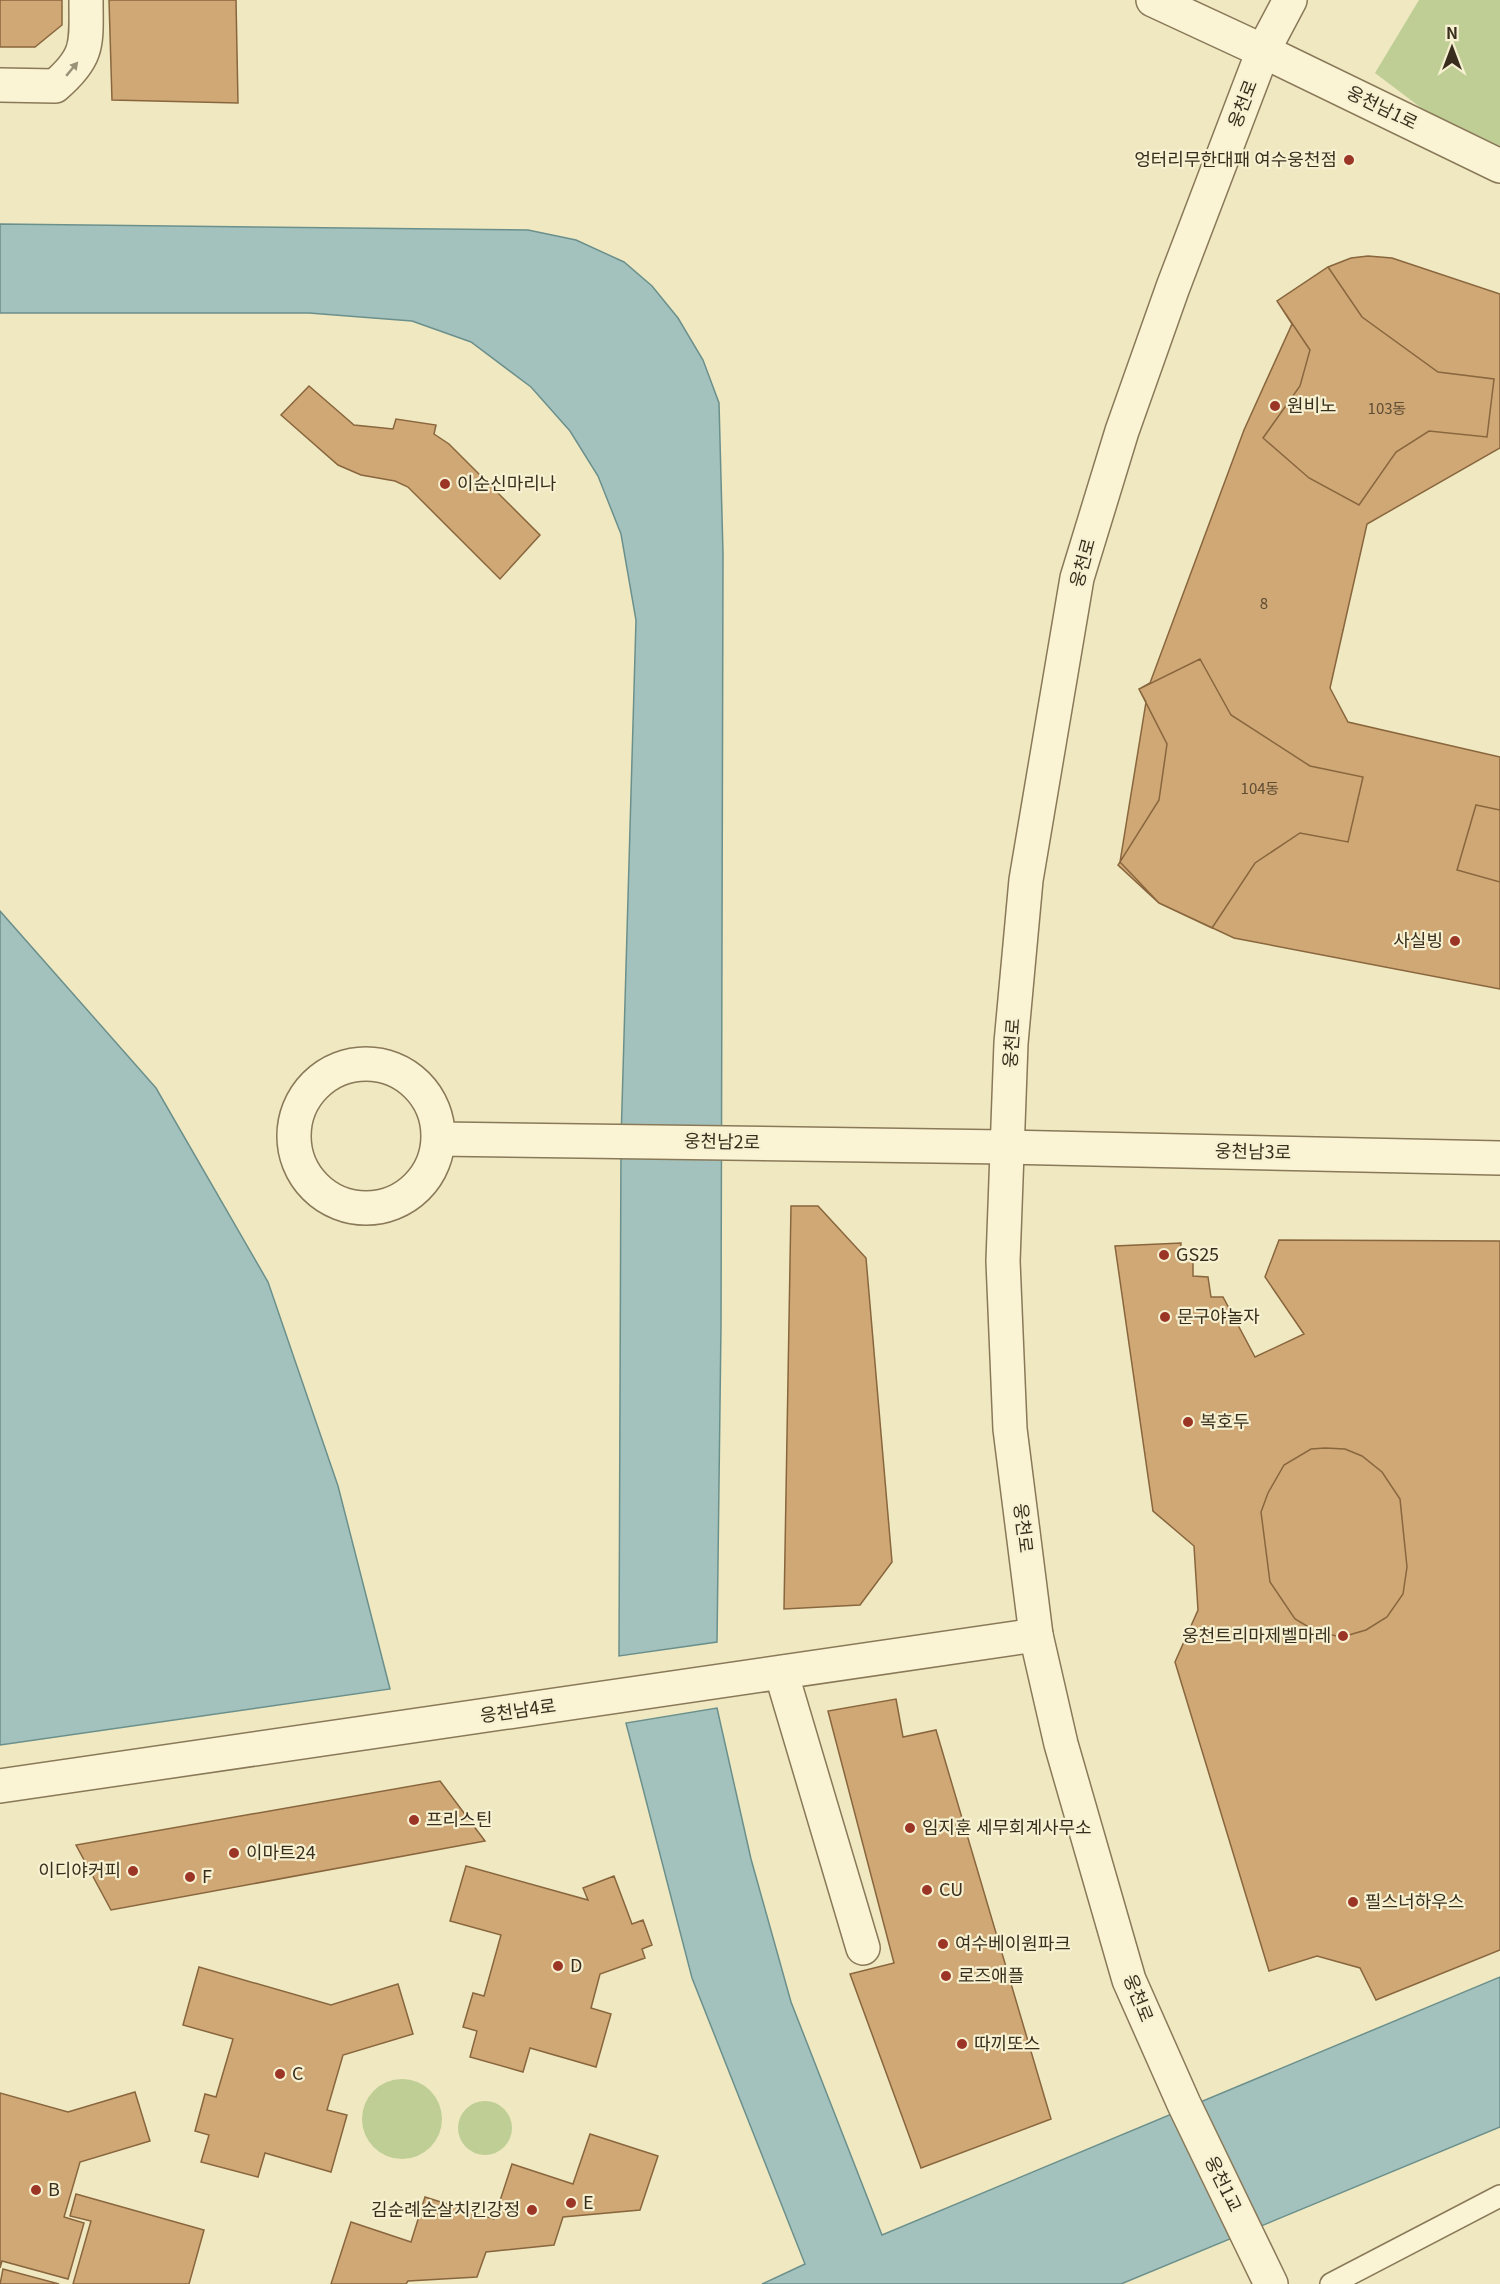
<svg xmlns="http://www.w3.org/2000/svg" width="1500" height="2284" font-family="Georgia,'Noto Sans KR',serif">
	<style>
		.green { fill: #bfce95 }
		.water { fill: #a4c2bd; stroke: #6b908c; stroke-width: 1.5 }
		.building { fill: #cfa876; stroke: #89663d; stroke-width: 1.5 }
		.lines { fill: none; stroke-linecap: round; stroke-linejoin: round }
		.service-casing { stroke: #897958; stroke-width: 24 }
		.minor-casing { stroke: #897958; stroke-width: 36 }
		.tertiary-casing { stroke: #897958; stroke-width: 36 }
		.service { stroke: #faf4d5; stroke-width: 21 }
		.minor { stroke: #faf4d5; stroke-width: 33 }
		.tertiary { stroke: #faf4d5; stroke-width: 33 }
		.oneway { fill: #9a9179 }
		.poi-dot { fill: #9b3626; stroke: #f7f1d1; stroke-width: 2 }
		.labels { text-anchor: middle; stroke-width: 4.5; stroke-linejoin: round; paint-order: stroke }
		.number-label { font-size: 15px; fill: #5e4c33 }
		.street-label { font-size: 18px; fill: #392e1d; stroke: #f7f1d1 }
		.poi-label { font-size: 18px; fill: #392e1d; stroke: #f7f1d1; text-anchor: start }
	</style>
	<rect width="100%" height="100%" fill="#efe8c1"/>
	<!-- green -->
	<path class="green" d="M1419 0H1500V146L1424 110 1375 73Z
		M362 2119a40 40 0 1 1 80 0a40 40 0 1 1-80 0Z
		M458 2128a27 27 0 1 1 54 0a27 27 0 1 1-54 0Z"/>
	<!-- water -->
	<path class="water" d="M0 224 528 230 576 240 624 262 652 286 678 318 703 360 719 403 723 554 721 1325 717 1642 619 1656 621 1141 636 620 621 534 598 476 570 431 531 387 471 342 412 321 309 313H0Z
		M0 911 156 1088 268 1282 338 1486 390 1689 0 1745Z
		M717 1708 751 1859 791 2002 882 2235 1500 1977V2127L1121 2284H762L805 2264 692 1978 626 1723Z"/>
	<!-- building -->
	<path class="building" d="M0 0H62V25L35 47H0Z
		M109 0H236L238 103 112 100Z
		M1368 256 1392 258 1500 294V448L1367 524 1330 688 1348 722 1500 757V989L1234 938 1159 903 1120 862 1146 702 1139 689 1150 683 1244 430 1292 324 1277 301 1328 267 1351 258Z
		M1328 267 1362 317 1438 372 1494 379 1487 437 1429 431 1396 452 1359 505 1309 478 1263 438 1300 386 1310 350 1277 301Z
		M309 386 354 425 393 429 396 419 436 425 434 434 449 444 540 535 500 579 408 487 395 481 361 475 338 465 281 415Z
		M1200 659 1231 715 1310 766 1363 777 1348 842 1300 833 1255 863 1212 928 1159 903 1118 865 1159 800 1167 744 1139 689Z
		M1476 805 1500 810V882L1457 870Z
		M791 1206H818L866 1258 892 1562 860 1605 784 1609Z
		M1279 1240 1500 1241V1950L1376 2000 1360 1968 1317 1956 1269 1971 1175 1662 1198 1610 1194 1546 1153 1511 1115 1246 1181 1243 1180 1253 1193 1254V1276L1208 1277 1211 1297H1223L1255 1357 1304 1334 1265 1277Z
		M1325 1448 1345 1449 1362 1456 1382 1472 1400 1499 1407 1567 1403 1594 1387 1617 1366 1630 1342 1637 1317 1632 1295 1619 1270 1582 1261 1512 1268 1493 1284 1465 1311 1449Z
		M896 1699 903 1737 936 1730 1051 2119 921 2168 850 1974 894 1963 828 1711Z
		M440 1781 485 1841 111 1910 76 1845Z
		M466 1866 588 1900 583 1888 614 1876 632 1924 643 1920 652 1945 642 1949 645 1958 600 1974 591 2008 611 2014 596 2067 530 2048 523 2072 470 2057 477 2031 463 2027 473 1993 484 1996 501 1935 450 1921Z
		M199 1967 331 2005 398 1984 413 2034 343 2055 327 2110 347 2115 331 2172 265 2153 258 2177 201 2162 209 2135 195 2131 205 2094 216 2097 233 2039 183 2025Z
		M135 2092 150 2141 80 2162 64 2217 84 2223 68 2279 2 2261 0 2268V2093L68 2112Z
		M590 2134 658 2156 640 2210 563 2217 554 2245 486 2252 477 2277 408 2281 406 2284H331L351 2222 411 2242 425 2197 494 2219 512 2164 573 2184Z
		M76 2194 204 2230 189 2284H73L91 2221 70 2216Z
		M3 2269 59 2284H0Z"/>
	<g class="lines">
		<!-- service casing -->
		<g class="service-casing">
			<path id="service" d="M1331 2284 1500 2196"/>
		</g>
		<!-- minor casing -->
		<g class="minor-casing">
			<path id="minor" d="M1263 51 1500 166
				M0 85 55 86C90 56 86 43 86 0
				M294 1136a72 72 0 1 1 144 0a72 72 0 1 1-144 0Z
				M439 1139 1005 1147 1500 1158
				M781 1672 863 1948
				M0 1786 1036 1635"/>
		</g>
		<!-- tertiary casing -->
		<g class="tertiary-casing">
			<path id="tertiary" d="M1153 0 1263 51
				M1271 2284 1184 2104 1129 1980 1061 1744 1036 1635 1010 1429 1003 1261 1011 1043 1026 880 1077 578 1122 431 1173 287 1263 51 1290 0"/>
		</g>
		<!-- service -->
		<use href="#service" class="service"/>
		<!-- minor -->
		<use href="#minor" class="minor"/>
		<!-- tertiary -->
		<use href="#tertiary" class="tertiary"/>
	</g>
	<!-- one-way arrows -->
	<defs><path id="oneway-solid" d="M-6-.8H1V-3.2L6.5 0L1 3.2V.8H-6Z" transform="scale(1.5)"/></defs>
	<use class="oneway" href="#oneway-solid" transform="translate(72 69) rotate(-50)"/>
	<!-- markers -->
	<g class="poi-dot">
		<circle cx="1349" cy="160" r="6"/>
		<circle cx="1275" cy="406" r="6"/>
		<circle cx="445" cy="484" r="6"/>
		<circle cx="1455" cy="941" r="6"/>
		<circle cx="1164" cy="1255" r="6"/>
		<circle cx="1165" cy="1317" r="6"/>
		<circle cx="1188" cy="1422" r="6"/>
		<circle cx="1343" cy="1636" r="6"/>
		<circle cx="414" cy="1820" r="6"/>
		<circle cx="910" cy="1828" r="6"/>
		<circle cx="234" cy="1853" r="6"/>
		<circle cx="133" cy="1871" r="6"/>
		<circle cx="190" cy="1877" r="6"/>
		<circle cx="927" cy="1890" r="6"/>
		<circle cx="1353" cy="1902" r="6"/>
		<circle cx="943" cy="1944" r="6"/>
		<circle cx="558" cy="1966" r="6"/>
		<circle cx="946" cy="1976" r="6"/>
		<circle cx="962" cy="2044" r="6"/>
		<circle cx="280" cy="2074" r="6"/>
		<circle cx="36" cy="2190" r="6"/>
		<circle cx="571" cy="2203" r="6"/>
		<circle cx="532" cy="2210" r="6"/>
	</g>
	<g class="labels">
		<!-- number labels -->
		<g class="number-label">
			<text x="1387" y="414">103동</text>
			<text x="1264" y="609">8</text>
			<text x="1260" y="794">104동</text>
		</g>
		<!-- street labels -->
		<g class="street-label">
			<text transform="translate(1243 104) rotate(-69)" y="6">웅천로</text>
			<text transform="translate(1382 108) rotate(26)" y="6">웅천남1로</text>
			<text transform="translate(1083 563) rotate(-75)" y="6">웅천로</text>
			<text transform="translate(1012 1043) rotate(-86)" y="6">웅천로</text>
			<text transform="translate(722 1142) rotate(1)" y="6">웅천남2로</text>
			<text transform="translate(1253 1152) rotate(1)" y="6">웅천남3로</text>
			<text transform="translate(1023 1528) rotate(83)" y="6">웅천로</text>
			<text transform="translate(518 1711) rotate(-8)" y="6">웅천남4로</text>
			<text transform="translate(1138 1998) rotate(68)" y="6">웅천로</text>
			<text transform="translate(1223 2184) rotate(64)" y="6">웅천1교</text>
		</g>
		<!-- poi labels -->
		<g class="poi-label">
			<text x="1337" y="166" text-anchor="end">엉터리무한대패 여수웅천점</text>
			<text x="1287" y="412">원비노</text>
			<text x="457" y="490">이순신마리나</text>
			<text x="1443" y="947" text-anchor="end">사실빙</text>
			<text x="1176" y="1261">GS25</text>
			<text x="1177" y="1323">문구야놀자</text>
			<text x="1200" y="1428">복호두</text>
			<text x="1331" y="1642" text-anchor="end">웅천트리마제벨마레</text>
			<text x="426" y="1826">프리스틴</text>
			<text x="922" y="1834">임지훈 세무회계사무소</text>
			<text x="246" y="1859">이마트24</text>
			<text x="121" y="1877" text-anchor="end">이디야커피</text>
			<text x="202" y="1883">F</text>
			<text x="939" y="1896">CU</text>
			<text x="1365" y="1908">필스너하우스</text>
			<text x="955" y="1950">여수베이원파크</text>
			<text x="570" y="1972">D</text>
			<text x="958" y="1982">로즈애플</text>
			<text x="974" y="2050">따끼또스</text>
			<text x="292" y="2080">C</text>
			<text x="48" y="2196">B</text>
			<text x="583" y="2209">E</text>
			<text x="520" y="2216" text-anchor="end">김순례순살치킨강정</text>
		</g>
	</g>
	<!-- north arrow -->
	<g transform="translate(1452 48)" stroke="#f7f1d1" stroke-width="4.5" paint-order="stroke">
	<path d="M0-4.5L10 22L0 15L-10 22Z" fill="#392e1d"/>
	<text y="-9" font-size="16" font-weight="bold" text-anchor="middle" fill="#392e1d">N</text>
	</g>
</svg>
